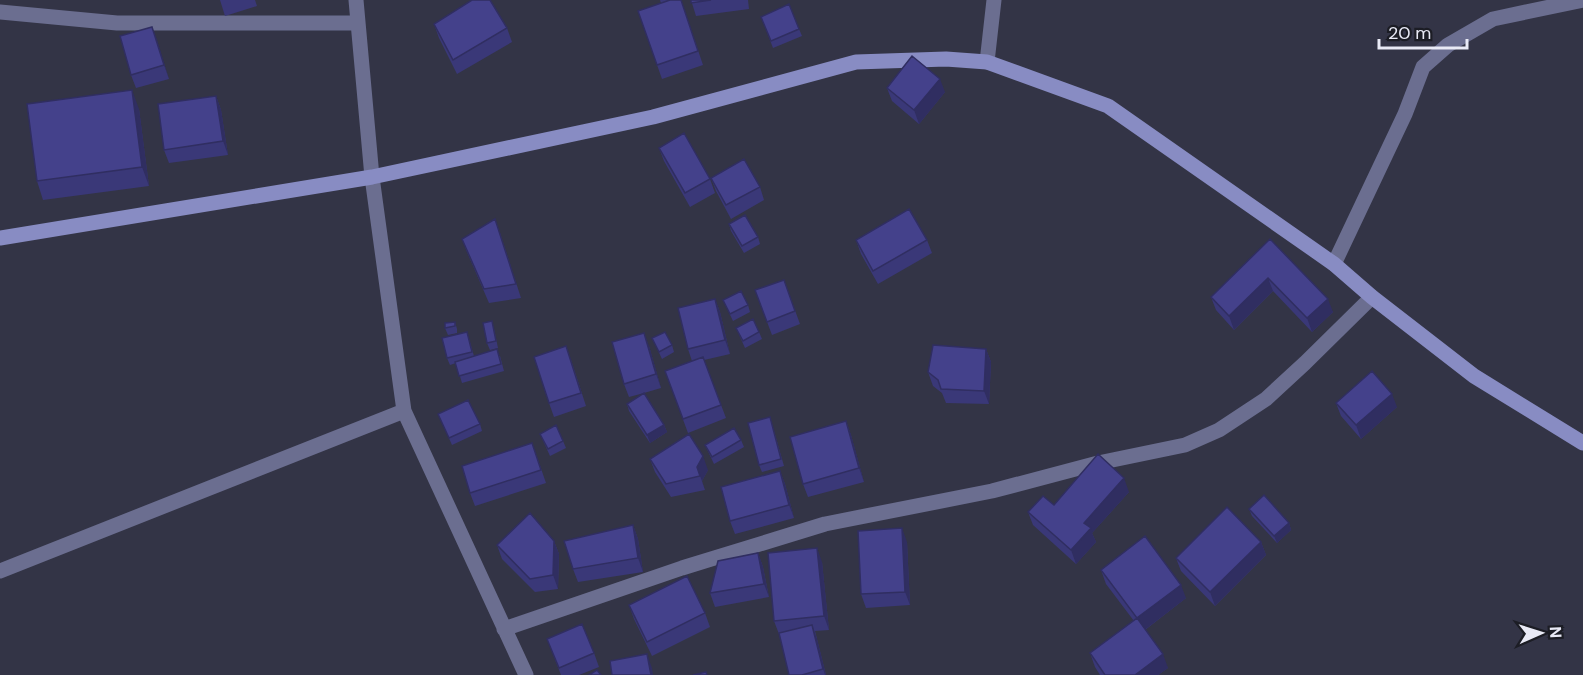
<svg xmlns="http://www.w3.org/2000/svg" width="1583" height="675" font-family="'DM Sans',sans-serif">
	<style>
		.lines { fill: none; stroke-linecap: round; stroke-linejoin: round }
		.street { stroke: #6b6e90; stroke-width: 15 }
		.secondary { stroke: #888cc3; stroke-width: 15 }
		.wall { fill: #3a3878 }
		.shaded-wall { fill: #302e61 }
		.building { fill: #44418b; stroke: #302e61; stroke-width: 1.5 }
	</style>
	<rect width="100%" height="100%" fill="#333446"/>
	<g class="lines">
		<!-- street -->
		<path class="street" d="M356 0 372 177 404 411 526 675
			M0 12 117 23H358
			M987 62 994 0
			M1334 264 1405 114 1423 67 1448 45 1493 19 1583 0
			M0 571 404 411
			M504 629 682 568 825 524 992 491 1098 463 1185 445 1219 430 1266 399 1305 363 1372 297"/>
		<!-- secondary -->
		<path class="secondary" d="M0 238 372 177 653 117 856 62 946 59 987 62 1108 106 1334 264 1372 297 1474 376 1583 443"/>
	</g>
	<!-- wall -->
	<path class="wall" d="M220 0H255L257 6 225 16Z
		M660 0H681L703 65 662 79 638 11 661 3Z
		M691 0H748L749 9 696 16Z
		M761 17 799 29 802 36 773 48Z
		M434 24 507 28 512 42 457 74 439 38Z
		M152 27 169 79 136 88 131 75Z
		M887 88 945 92 919 124 892 101Z
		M216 96 221 110 228 155 169 163 164 150Z
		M139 109 149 186 43 200 37 181Z
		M659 148 710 179 715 193 690 207 664 161Z
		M711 178 760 187 764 200 731 219 716 191Z
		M729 224 758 237 760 244 744 253 731 231Z
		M500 233 521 298 489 303 467 252 462 239Z
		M1270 239 1333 312 1312 332 1273 291 1234 330 1216 310 1211 297Z
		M856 240H927L932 253 878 284 861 254Z
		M784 280 800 324 772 335 755 290Z
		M715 299 720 312 730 354 704 360 726 418 688 433 665 371 692 361 688 349Z
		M723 300 748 305 750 312 733 321Z
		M455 322 457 329V333L448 335 445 328Z
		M736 328 759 332 762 339 745 348Z
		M494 329 498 348 490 350 487 343Z
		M652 338 672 345 674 352 662 359Z
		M469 339 474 356H500L504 371 462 383 456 363 450 365 447 358Z
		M649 346 661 388 644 393 664 425 667 432 650 443 629 411 627 404 644 393 629 397 624 384Z
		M986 349 991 362 989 404 946 403 942 393 933 386 928 372Z
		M571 360 586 406 554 417 549 403Z
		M1336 403 1397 407 1361 439 1341 416Z
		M438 414 480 424 482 431 452 445Z
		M770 417 784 466 762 472 759 465Z
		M846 421 851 435 864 482 808 497 803 484Z
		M540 434 563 441 566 448 550 456Z
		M741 440 744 447 714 464 705 445Z
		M537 457 546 483 475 506 470 493Z
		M650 459 708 470 702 481 705 490 671 497 655 472Z
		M780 471 785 484 794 518 735 534 730 521Z
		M1129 492 1092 533 1096 542 1076 564 1033 525 1028 512 1054 505Z
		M1249 509 1289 523 1291 530 1277 543 1252 516Z
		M633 525 638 539 643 572 578 582 573 569Z
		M554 541 559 554 558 589 535 592 502 559 497 545Z
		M907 542 910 605 866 608 861 594Z
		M1261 542 1266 555 1215 606 1181 571 1176 558Z
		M758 553 763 567 769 597 715 607 710 593Z
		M822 562 829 630 815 631 826 675H789L779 634 774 621Z
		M1101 570 1186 598 1145 630 1168 668 1158 675H1100L1095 667 1090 653 1134 621 1106 584Z
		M629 605 705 613 710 627 652 656 634 619Z
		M547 639 594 653 599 667 579 675H561Z"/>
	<!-- shaded-wall -->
	<path class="shaded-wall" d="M152 27 157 40 169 79 164 65Z
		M940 79 945 92 919 124 914 110Z
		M132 90 139 109 149 186 142 167Z
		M216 96 221 110 228 155 223 141Z
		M1268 278 1273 291 1234 330 1229 316Z
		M715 299 720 312 730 354 725 340Z
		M1328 299 1333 312 1312 332 1307 318Z
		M644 333 649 346 661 388 656 374Z
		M986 349 991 362 989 404 984 391Z
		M1392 394 1397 407 1361 439 1356 425Z
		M846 421 851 435 864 482 859 468Z
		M664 425 667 432 650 443 647 435Z
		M703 456 708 470 702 481 705 490 697 467Z
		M780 471 785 484 794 518 789 505Z
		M1124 478 1129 492 1092 533 1096 542 1076 564 1071 550 1084 523Z
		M1289 523 1291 530 1277 543 1274 536Z
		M633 525 638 539 643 572 638 558Z
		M902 528 907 542 910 605 905 592Z
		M554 541 559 554 558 589 553 575Z
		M1261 542 1266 555 1215 606 1210 592Z
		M817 548 822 562 829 630 824 616Z
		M758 553 763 567 769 597 764 584Z
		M1181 585 1186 598 1142 632 1137 618Z
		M812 625 817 639 826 675H825L823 669Z
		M647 654 652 668 653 675H651Z
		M1163 654 1168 668 1158 675H1135Z"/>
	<!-- building -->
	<path class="building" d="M472 0H490L507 28 453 60 434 24Z
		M670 0H681L698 51 657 65 638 11Z
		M691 0H711L691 3Z
		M789 4 799 29 771 41 761 17Z
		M152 27 164 65 131 75 120 36Z
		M912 56 940 79 914 110 887 88Z
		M132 90 142 167 37 181 27 104Z
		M216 96 223 141 164 150 158 104Z
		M684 133 710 179 685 193 659 148Z
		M744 159 760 187 726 205 711 178Z
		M909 209 927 240 873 271 856 240Z
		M745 215 758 237 742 246 729 224Z
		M495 219 516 284 484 289 462 239Z
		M1270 239 1328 299 1307 318 1268 278 1229 316 1211 297Z
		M784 280 795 311 767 322 755 290Z
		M741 291 748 305 730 314 723 300Z
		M715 299 725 340 688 349 678 308Z
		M753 319 759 332 743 341 736 328Z
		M492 321 496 341 487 343 483 323Z
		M455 322V326L445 328V323Z
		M467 332 472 352 447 358 442 338Z
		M665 332 672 345 659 352 652 338Z
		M644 333 656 374 624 384 612 342Z
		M933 345 986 349 984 391 941 389 938 380 928 372Z
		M566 346 581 393 549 403 534 357Z
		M497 349 501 364 459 376 455 362Z
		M703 357 721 405 683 419 665 371Z
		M1372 371 1392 394 1356 425 1336 403Z
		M644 393 664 425 647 435 627 404Z
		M468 400 480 424 449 438 438 414Z
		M770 417 781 459 759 465 748 423Z
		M846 421 859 468 803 484 790 437Z
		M556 425 563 441 548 449 540 434Z
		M734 428 741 440 712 457 705 445Z
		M689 434 703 456 697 467 700 476 666 484 650 459Z
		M532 443 541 470 470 493 462 466Z
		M1098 454 1124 478 1084 523 1091 528 1071 550 1028 512 1043 496 1054 505Z
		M780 471 789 505 730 521 721 487Z
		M1264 495 1289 523 1274 536 1249 509Z
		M1227 507 1261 542 1210 592 1176 558Z
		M530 513 554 541 553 575 530 579 497 545Z
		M633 525 638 558 573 569 564 541Z
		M902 528 905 592 861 594 858 531Z
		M1145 536 1181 585 1137 618 1163 654 1135 675H1105L1090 653 1137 618 1101 570Z
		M817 548 824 616 774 621 768 553Z
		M758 553 764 584 710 593 718 561Z
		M687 576 705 613 647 642 629 605Z
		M582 624 594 653 559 668 547 639Z
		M812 625 823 669 802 675H789L779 633Z
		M647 654 651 675H612L610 661Z
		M597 670 601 675H589Z
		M706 672 707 675H693Z"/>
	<!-- north arrow -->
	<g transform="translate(1541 633) rotate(87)" stroke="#1c1d25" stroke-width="4.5" paint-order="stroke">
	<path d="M0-4.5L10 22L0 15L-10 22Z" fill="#e9eaf6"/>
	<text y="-9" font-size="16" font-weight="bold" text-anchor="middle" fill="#e9eaf6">N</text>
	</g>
	<!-- scale -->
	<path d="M1379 39v9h88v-9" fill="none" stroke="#e9eaf6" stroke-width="3"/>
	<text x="1388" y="39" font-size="18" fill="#e9eaf6" stroke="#1c1d25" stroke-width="4.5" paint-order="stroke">20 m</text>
</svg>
